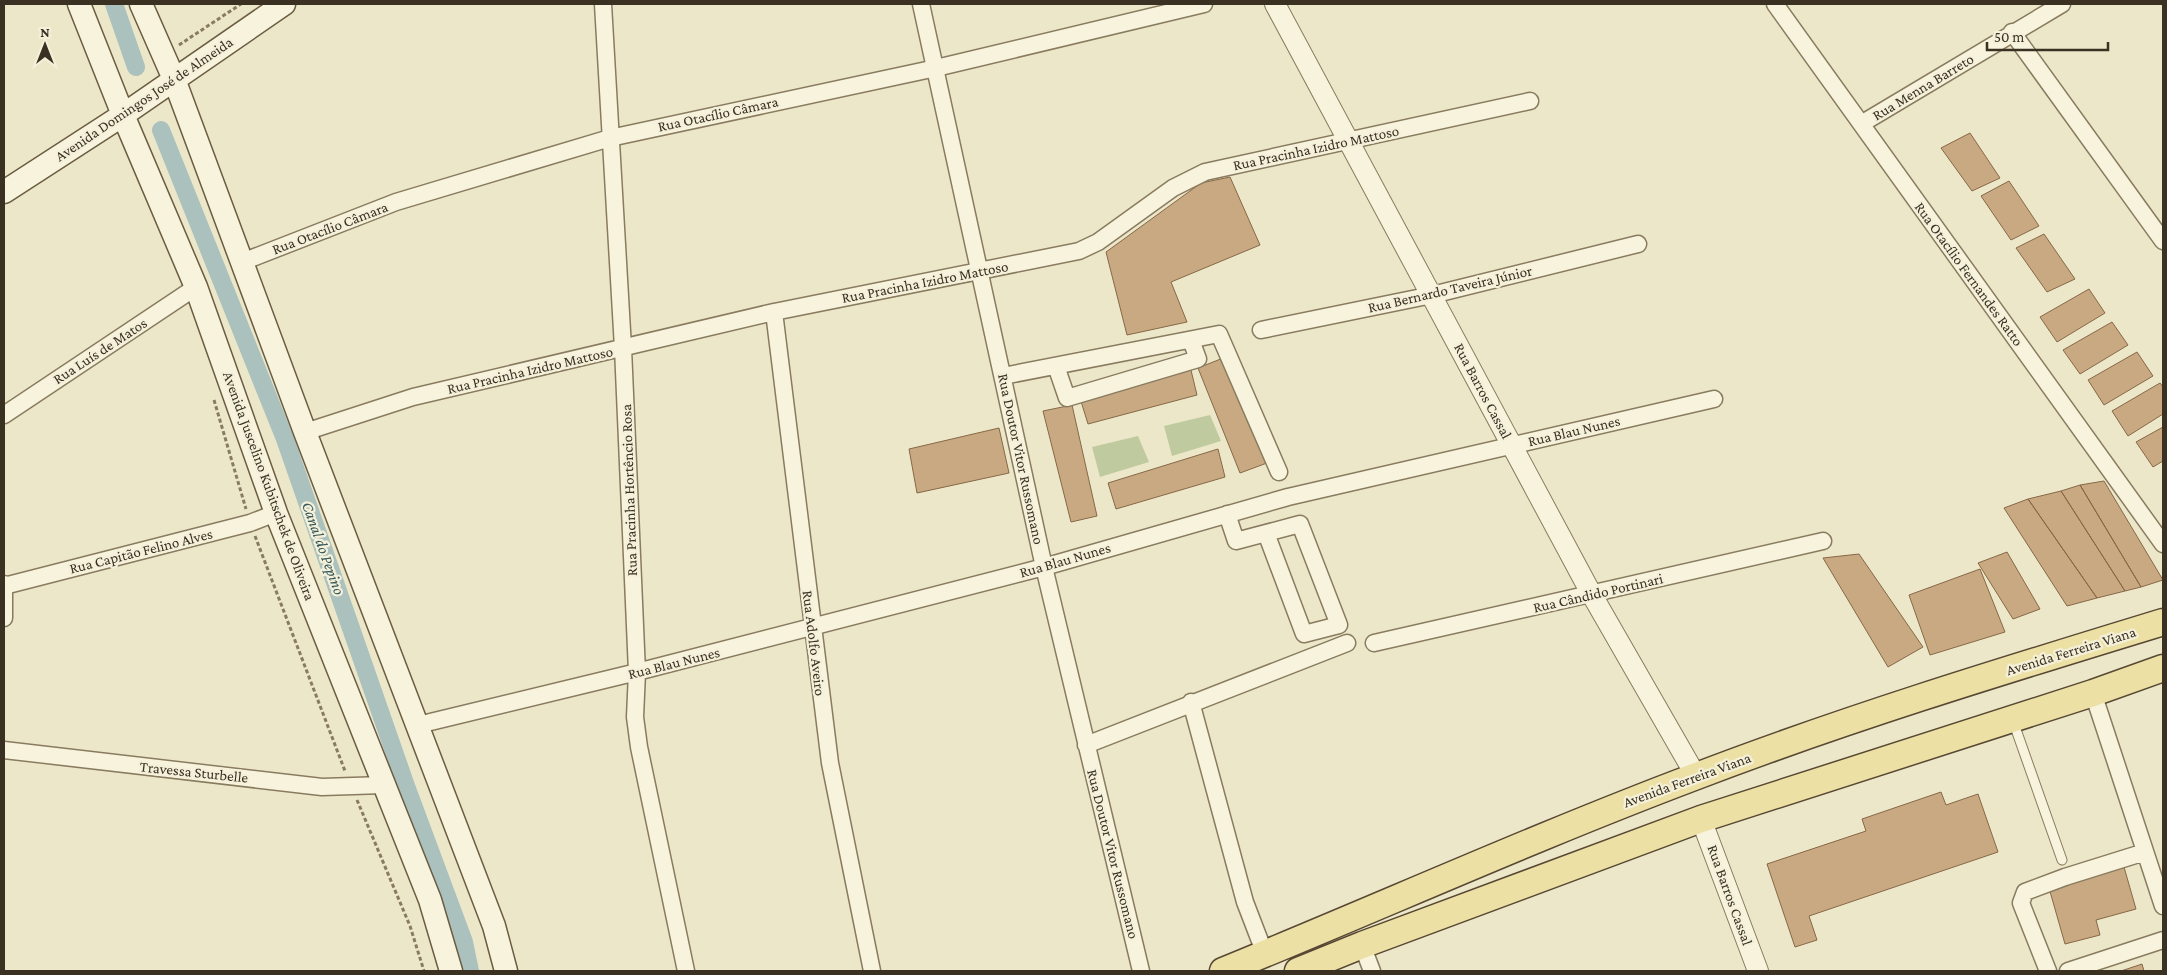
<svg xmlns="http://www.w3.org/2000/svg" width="2167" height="975" font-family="'Crimson Pro',serif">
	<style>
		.green { fill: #bfcb9e }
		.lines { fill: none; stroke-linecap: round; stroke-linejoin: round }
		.canal { stroke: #aac1be; stroke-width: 18 }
		.building { fill: #c8a982; stroke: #866846 }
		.service-casing { stroke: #897b5f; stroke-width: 11 }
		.minor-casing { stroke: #897b5f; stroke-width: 19 }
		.tertiary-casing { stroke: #897b5f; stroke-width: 22 }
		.secondary-casing { stroke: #6b5c42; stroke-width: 25 }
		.primary-casing { stroke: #574833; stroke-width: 29 }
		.path { stroke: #897b5f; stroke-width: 3; stroke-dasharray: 4 2.5; stroke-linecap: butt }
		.service { stroke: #f7f3dd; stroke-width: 9 }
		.minor { stroke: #f7f3dd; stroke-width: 16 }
		.tertiary { stroke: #f7f3dd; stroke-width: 20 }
		.secondary { stroke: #f7f3dd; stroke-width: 22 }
		.primary { stroke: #ede0a5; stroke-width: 26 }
		.labels { text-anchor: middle; stroke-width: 4.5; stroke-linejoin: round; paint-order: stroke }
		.street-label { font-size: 15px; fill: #3a3122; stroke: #f4f0d9 }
		.water-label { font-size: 16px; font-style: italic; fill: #325659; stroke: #f4f0d9 }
	</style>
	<rect width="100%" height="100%" fill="#ede7ca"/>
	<!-- green -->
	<path class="green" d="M1210 415 1221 441 1172 456 1164 426Z
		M1138 436 1149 462 1100 477 1092 447Z"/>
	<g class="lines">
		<!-- canal -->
		<path class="canal" d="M114 4 136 67
			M161 130 285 439 406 786 464 942 470 971"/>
	</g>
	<!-- building -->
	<path class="building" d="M1970 133 2000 178 1972 191 1941 148Z
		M1230 177 1260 245 1171 282 1187 322 1127 335 1106 252 1201 183Z
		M2009 181 2039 226 2011 240 1981 196Z
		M2044 234 2075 279 2047 292 2016 248Z
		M2089 289 2105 313 2057 342 2040 317Z
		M2112 322 2128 345 2080 374 2063 350Z
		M2137 352 2153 376 2104 405 2088 380Z
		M1223 358 1267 463 1240 473 1198 368Z
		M1190 366 1197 395 1088 424 1080 398Z
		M2160 383 2163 387V414L2128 436 2112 411Z
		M1072 405 1097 516 1071 522 1043 411Z
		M2163 427V461L2153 467 2136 442Z
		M999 428 1009 473 917 493 909 449Z
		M1218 449 1225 477 1116 509 1108 483Z
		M2104 481 2163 580 2141 587 2080 485Z
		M2080 485 2141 587 2125 591 2061 491Z
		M2061 491 2125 591 2097 598 2028 499Z
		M2028 499 2097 598 2067 606 2004 508Z
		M2007 552 2040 609 2013 619 1978 563Z
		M1859 554 1923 647 1888 667 1823 558Z
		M1980 569 2005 632 1930 655 1909 595Z
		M1941 792 1946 805 1978 794 1998 852 1809 916 1817 940 1795 947 1767 864 1866 831 1862 819Z
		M2124 867 2136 909 2096 920 2100 935 2065 944 2049 888Z
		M2142 964 2144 971H2121Z"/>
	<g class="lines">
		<!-- service casing -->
		<g class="service-casing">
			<path id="service" d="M2013 721 2062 860"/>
		</g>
		<!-- minor casing -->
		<g class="minor-casing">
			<path id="minor" d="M603 4 623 348 637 672 635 717 639 747 686 971
				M921 4 1044 567 1141 971
				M1775 4 2163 544
				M2012 32 2163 241
				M1861 124 2062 4
				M242 262 396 202 610 138 936 68 1204 4
				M774 312 830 763 872 971
				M1261 330 1432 295 1638 244
				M1056 366 1067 398 1198 359 1191 340
				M1003 376 1219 334 1279 472
				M4 415 196 287
				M305 432 413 397 774 312 1079 251 1098 242 1173 188 1205 172 1530 101
				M1227 514 1236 541 1300 524 1339 625 1304 634 1266 533
				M4 584V618
				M4 586 250 523 276 513
				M1374 643 1823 541
				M2093 693 2163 906
				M1191 702 1245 902 1265 954
				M418 725 637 672 1044 567 1288 497 1714 399
				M1086 745 1347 643
				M4 750 322 787 384 785
				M1362 945 1372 971
				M2048 971 2021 903 2025 892 2065 877 2145 852
				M2068 971 2163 940"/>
		</g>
		<!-- tertiary casing -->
		<g class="tertiary-casing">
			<path id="tertiary" d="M1275 4 1592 595 1696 776
				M1701 819 1758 971"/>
		</g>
		<!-- secondary casing -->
		<g class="secondary-casing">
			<path id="secondary" d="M79 4 123 115 196 287 276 513 430 900 451 971
				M141 4 174 79 305 432 494 926 506 971
				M4 192 123 115 284 4"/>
		</g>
		<!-- primary casing -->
		<g class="primary-casing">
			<path id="primary" d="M1223 971C1380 907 1535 837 1694 777 1848 718 2006 670 2163 622
				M1298 971 1362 945 1701 819 2093 693 2163 668"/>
		</g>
		<!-- path -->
		<path class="path" d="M179 45 241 4
			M214 400 246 509
			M255 536 345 771
			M357 800 410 926 424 971"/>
		<!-- service -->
		<use href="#service" class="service"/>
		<!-- minor -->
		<use href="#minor" class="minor"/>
		<!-- tertiary -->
		<use href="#tertiary" class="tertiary"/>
		<!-- secondary -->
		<use href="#secondary" class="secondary"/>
		<!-- primary -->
		<use href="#primary" class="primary"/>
	</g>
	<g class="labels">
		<!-- street labels -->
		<g class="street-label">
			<text transform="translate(1923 87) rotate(-31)" y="5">Rua Menna Barreto</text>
			<text transform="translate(144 99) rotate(-34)" y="5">Avenida Domingos José de Almeida</text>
			<text transform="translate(718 114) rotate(-12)" y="5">Rua Otacílio Câmara</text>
			<text transform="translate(1316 148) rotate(-12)" y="5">Rua Pracinha Izidro Mattoso</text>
			<text transform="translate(330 228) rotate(-21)" y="5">Rua Otacílio Câmara</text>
			<text transform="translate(1969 274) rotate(54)" y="5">Rua Otacílio Fernandes Ratto</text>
			<text transform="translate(925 282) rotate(-11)" y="5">Rua Pracinha Izidro Mattoso</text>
			<text transform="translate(1450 289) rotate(-13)" y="5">Rua Bernardo Taveira Júnior</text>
			<text transform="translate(100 351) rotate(-33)" y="5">Rua Luís de Matos</text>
			<text transform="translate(530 370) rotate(-13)" y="5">Rua Pracinha Izidro Mattoso</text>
			<text transform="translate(1483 391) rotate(62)" y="5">Rua Barros Cassal</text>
			<text transform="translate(1574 431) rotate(-13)" y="5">Rua Blau Nunes</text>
			<text transform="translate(1021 459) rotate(78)" y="5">Rua Doutor Vitor Russomano</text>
			<text transform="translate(269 486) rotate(70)" y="5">Avenida Juscelino Kubitschek de Oliveira</text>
			<text transform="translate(629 490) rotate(-92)" y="5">Rua Pracinha Hortêncio Rosa</text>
			<text transform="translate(141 551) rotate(-14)" y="5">Rua Capitão Felino Alves</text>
			<text transform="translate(1065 560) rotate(-16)" y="5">Rua Blau Nunes</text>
			<text transform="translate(1598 593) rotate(-13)" y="5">Rua Cândido Portinari</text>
			<text transform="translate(814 643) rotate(83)" y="5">Rua Adolfo Aveiro</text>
			<text transform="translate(2071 651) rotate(-17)" y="5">Avenida Ferreira Viana</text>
			<text transform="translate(674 663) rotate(-14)" y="5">Rua Blau Nunes</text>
			<text transform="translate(194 772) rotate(6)" y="5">Travessa Sturbelle</text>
			<text transform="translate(1687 780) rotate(-20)" y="5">Avenida Ferreira Viana</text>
			<text transform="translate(1113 854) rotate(76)" y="5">Rua Doutor Vitor Russomano</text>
			<text transform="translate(1730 895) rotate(70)" y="5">Rua Barros Cassal</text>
		</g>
		<!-- water labels -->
		<g class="water-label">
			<text transform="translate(324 548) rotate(70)" y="6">Canal do Pepino</text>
		</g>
	</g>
	<!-- border -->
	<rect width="2167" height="975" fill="none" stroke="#3a3122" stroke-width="10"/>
	<!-- north arrow -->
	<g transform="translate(45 45)" stroke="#f4f0d9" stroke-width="4" paint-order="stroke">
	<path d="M0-4L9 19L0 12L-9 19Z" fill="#3a3122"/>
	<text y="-8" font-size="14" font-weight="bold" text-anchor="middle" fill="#3a3122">N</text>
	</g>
	<!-- scale -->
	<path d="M1987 42v8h121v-8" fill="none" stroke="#3a3122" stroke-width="2.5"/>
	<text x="1994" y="42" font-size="15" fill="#3a3122" stroke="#f4f0d9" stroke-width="4" paint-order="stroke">50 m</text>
</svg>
